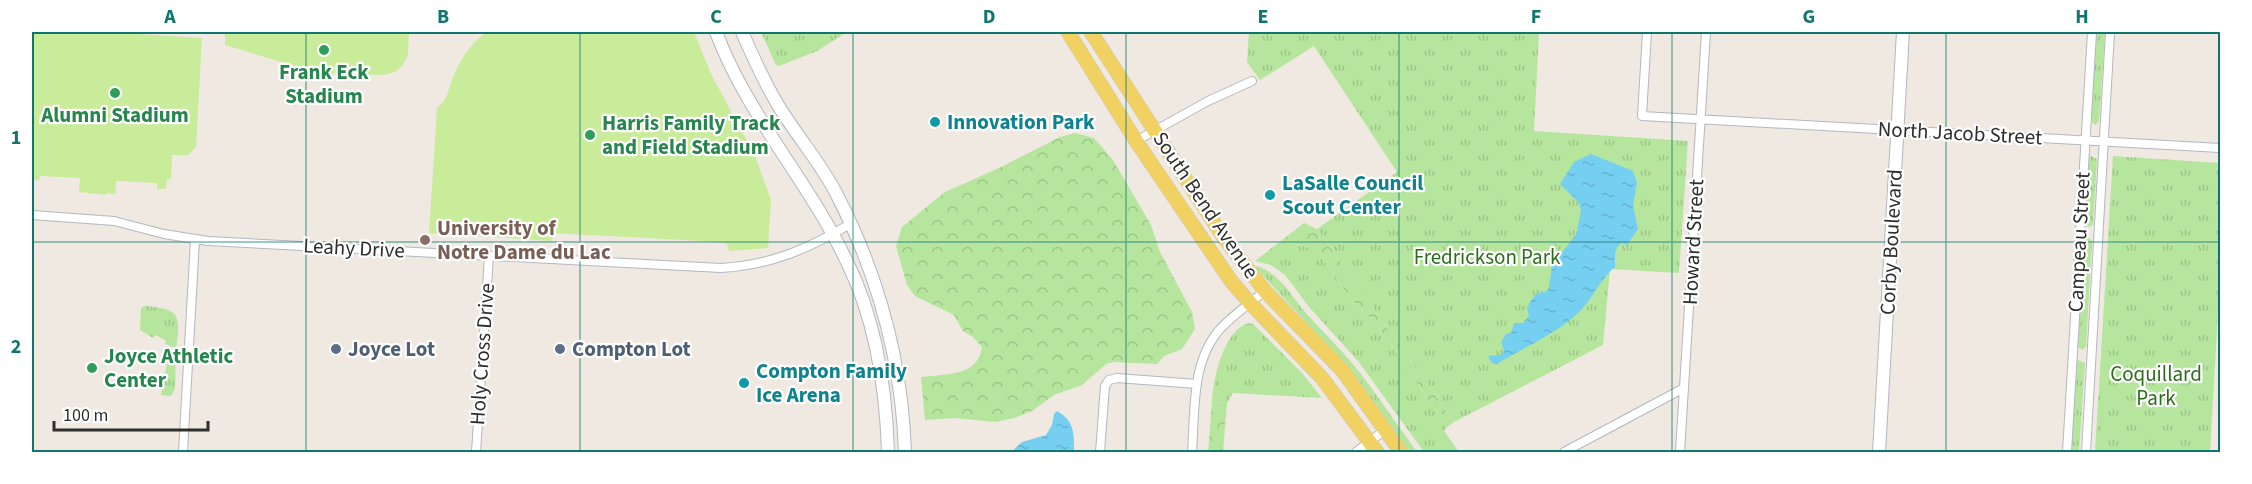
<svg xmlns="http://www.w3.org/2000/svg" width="2252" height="484" font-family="'Source Sans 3',sans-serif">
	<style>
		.grass { fill: url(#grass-tufts) }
		.forest { fill: url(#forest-crowns) }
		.pitch { fill: #c9ec9a }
		.water { fill: url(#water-ripples) }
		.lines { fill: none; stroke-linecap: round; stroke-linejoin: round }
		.street-casing { stroke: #b4b7c1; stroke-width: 10 }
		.secondary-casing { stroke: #b4b7c1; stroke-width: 14 }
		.primary-casing { stroke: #c9c9c9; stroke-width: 15 }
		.street { stroke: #fff; stroke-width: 8 }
		.secondary { stroke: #fff; stroke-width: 12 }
		.primary { stroke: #f2d163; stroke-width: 14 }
		.grid { fill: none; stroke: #0f766e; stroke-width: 1.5; stroke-opacity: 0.55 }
		.leisure-dot { fill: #2e9e5b; stroke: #fff; stroke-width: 2 }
		.culture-dot { fill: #0f9aa8; stroke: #fff; stroke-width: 2 }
		.education-dot { fill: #8d6e63; stroke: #fff; stroke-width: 2 }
		.service-dot { fill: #5c6f8a; stroke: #fff; stroke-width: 2 }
		.labels { text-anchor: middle; stroke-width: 4.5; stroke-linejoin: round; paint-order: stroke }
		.leisure-label { font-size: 21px; font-weight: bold; fill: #27864d; stroke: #fff }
		.culture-label { font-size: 21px; font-weight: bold; fill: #0d838f; stroke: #fff; text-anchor: start }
		.street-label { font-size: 21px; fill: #2e2e2e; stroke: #fff }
		.education-label { font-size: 21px; font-weight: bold; fill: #785e54; stroke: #fff; text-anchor: start }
		.park-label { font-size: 21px; fill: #2c6e1b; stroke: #fff }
		.service-label { font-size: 21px; font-weight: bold; fill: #4e5e75; stroke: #fff; text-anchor: start }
		.neatline { fill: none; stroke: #0f766e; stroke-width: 2 }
		.grid-label { font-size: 20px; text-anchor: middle; font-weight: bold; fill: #0f766e }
	</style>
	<defs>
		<pattern id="grass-tufts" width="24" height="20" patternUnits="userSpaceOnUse" patternTransform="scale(1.5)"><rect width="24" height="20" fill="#b6e59e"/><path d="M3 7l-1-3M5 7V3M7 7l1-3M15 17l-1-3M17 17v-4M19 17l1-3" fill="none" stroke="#9dc588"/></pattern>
		<pattern id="forest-crowns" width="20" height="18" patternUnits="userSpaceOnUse" patternTransform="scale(1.5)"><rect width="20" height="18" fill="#b6e59e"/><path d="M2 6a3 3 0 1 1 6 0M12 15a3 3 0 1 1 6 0" fill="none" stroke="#9dc588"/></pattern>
		<pattern id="water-ripples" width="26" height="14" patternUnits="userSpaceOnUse" patternTransform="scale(1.5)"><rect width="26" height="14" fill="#75cff0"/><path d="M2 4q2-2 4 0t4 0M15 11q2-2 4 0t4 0" fill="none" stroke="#66b2ce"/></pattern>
	</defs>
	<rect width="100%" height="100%" fill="#efe9e1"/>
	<!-- grass -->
	<path class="grass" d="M761 32H842L844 34 817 51 779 66 776 65Z
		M1249 32H1539L1534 131 1688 141 1679 273 1610 269 1603 345 1454 422 1317 229 1397 172 1314 46 1260 80 1247 62Z
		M2096 32H2105L2099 122 2095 125 2091 121Z
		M2091 156 2097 159 2093 225 2088 227 2084 223 2088 159Z
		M2113 156 2220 163V278L2210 452H2095Z
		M2085 238H2089L2092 241 2086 347 2082 350 2077 346Z
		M1281 241 1316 249 1350 298 1376 324 1398 355 1447 427 1444 431 1459 452H1424L1358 361 1309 307 1285 275 1271 265 1255 261Z
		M1256 266C1280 273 1290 294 1305 312 1324 333 1344 352 1361 374 1380 399 1398 426 1417 452H1409L1342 361 1255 267Z
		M144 306C178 308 182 314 176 348L165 344 166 341 156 335 153 338 140 330 141 308Z
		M1249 323 1253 324 1302 373 1322 398 1233 393 1227 403 1212 402C1213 380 1223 330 1249 323Z
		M169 352 176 354 175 389 171 396 161 395Z
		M2078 360 2085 363 2079 452H2070L2076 363Z"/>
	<!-- forest -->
	<path class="forest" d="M1075 133 1094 138 1113 160 1151 225 1160 252 1192 312 1195 329 1182 349 1164 356 1157 364 1113 362 1106 364 1082 385 1054 395 1032 411 1014 418 996 422 954 418 925 420 921 377C945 374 978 377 982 347L973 337 963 331 954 315 915 296 907 285 896 246 902 227 945 192 999 168 1060 137Z
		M1304 223 1317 229 1454 422 1447 427 1398 355 1376 324 1350 298 1316 249 1281 241Z
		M1212 402 1227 403 1223 452H1208Z"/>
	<!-- pitch -->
	<path class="pitch" d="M32 32H136V34L202 38 196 147 188 155H172L171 179H167L166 189H157V183L116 181 115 194 106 193V195L79 192 80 178 40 176 39 180H32Z
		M225 32H409L408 55 403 65 395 72 384 75 318 73 225 45Z
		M487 32H694L711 74 755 156 771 200 768 248 729 251 727 244 719 242 553 233 552 241 429 233 437 108C448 100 447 93 452 80 459 61 470 43 487 32Z"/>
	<!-- water -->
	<path class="water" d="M1591 154 1633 171 1637 183 1633 205 1638 229 1627 245 1621 243 1617 247 1615 254V267C1600 279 1594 297 1580 311 1557 334 1524 347 1497 364L1492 363 1488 356 1501 355 1504 350 1501 342 1506 334 1511 333 1514 323H1523L1529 316 1527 308 1532 299 1537 293 1545 292 1549 288 1552 265 1575 236 1577 231 1581 210 1579 203 1560 184 1574 162Z
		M1057 411C1075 421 1074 435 1074 452H1011L1022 442 1046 435 1052 425 1054 414Z"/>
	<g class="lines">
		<!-- street casing -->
		<g class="street-casing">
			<path id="street" d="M1647 32 1642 116 2220 148
				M1136 141 1208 101 1252 81
				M32 215 114 221 164 234 208 241 721 268C771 265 808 249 850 224
				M183 452 195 240
				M476 452 489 256
				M1100 452 1105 386 1109 380 1117 378 1197 384
				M1192 452C1195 411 1191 359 1222 327 1235 314 1251 302 1265 291
				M1356 452 1385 430
				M1564 452 1684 388
				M1680 452 1706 32
				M2067 452 2092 32
				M2086 452 2110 32"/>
		</g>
		<!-- secondary casing -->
		<g class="secondary-casing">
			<path id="secondary" d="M716 32C748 117 809 181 847 262 876 320 886 388 888 452
				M742 32C753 57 764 82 778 105 796 135 820 162 836 193 878 274 902 362 905 452
				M1879 452 1903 32"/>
		</g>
		<!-- primary casing -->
		<g class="primary-casing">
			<path id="primary" d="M1068 32 1136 141 1231 281 1250 303 1322 378 1377 452
				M1091 32 1224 238 1265 291 1342 370 1401 452"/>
		</g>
		<!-- street -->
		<use href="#street" class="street"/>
		<!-- secondary -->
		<use href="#secondary" class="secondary"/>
		<!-- primary -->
		<use href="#primary" class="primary"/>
	</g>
	<!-- grid -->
	<path class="grid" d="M306 32V452M580 32V452M853 32V452M1126 32V452M1399 32V452M1672 32V452M1946 32V452M32 242H2220"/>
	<!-- markers -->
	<g class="leisure-dot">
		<circle cx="324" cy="50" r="6"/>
		<circle cx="115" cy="93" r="6"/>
		<circle cx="590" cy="135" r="6"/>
		<circle cx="92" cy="368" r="6"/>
	</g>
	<g class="culture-dot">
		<circle cx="935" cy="122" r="6"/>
		<circle cx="1270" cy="195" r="6"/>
		<circle cx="744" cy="383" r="6"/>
	</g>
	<circle class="education-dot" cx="425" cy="240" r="6"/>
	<g class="service-dot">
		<circle cx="336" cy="349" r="6"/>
		<circle cx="560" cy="349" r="6"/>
	</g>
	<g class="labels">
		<!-- leisure labels -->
		<g class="leisure-label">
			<text x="324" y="79">Frank Eck<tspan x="324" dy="24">Stadium</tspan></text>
			<text x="115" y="122">Alumni Stadium</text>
			<text x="602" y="130" text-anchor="start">Harris Family Track<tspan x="602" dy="24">and Field Stadium</tspan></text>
			<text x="104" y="363" text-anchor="start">Joyce Athletic<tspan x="104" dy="24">Center</tspan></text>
		</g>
		<!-- culture labels -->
		<g class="culture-label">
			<text x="947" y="129">Innovation Park</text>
			<text x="1282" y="190">LaSalle Council<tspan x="1282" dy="24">Scout Center</tspan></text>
			<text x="756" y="378">Compton Family<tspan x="756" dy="24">Ice Arena</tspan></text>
		</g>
		<!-- street labels -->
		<g class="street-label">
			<text transform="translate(1960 133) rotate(3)" y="7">North Jacob Street</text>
			<text transform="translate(1206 205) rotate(56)" y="7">South Bend Avenue</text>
			<text transform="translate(1693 242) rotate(-87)" y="7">Howard Street</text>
			<text transform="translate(1891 242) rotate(-87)" y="7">Corby Boulevard</text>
			<text transform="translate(2079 242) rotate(-87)" y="7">Campeau Street</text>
			<text transform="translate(354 248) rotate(3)" y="7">Leahy Drive</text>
			<text transform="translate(482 354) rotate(-86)" y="7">Holy Cross Drive</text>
		</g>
		<!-- education labels -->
		<g class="education-label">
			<text x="437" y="235">University of<tspan x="437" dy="24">Notre Dame du Lac</tspan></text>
		</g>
		<!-- park labels -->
		<g class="park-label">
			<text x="1487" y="264">Fredrickson Park</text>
			<text x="2156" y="381">Coquillard<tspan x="2156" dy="24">Park</tspan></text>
		</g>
		<!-- service labels -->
		<g class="service-label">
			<text x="348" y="356">Joyce Lot</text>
			<text x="572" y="356">Compton Lot</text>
		</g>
	</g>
	<!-- border -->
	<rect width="2252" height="484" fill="none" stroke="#ffffff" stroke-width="66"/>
	<!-- scale -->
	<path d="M54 421v9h154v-9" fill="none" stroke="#2e2e2e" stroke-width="3"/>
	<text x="63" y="421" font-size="18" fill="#2e2e2e" stroke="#ffffff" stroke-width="4.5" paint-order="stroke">100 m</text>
	<rect x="33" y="33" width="2186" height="418" class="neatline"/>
	<g class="grid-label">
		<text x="170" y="23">A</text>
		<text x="443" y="23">B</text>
		<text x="716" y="23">C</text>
		<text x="989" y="23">D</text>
		<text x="1263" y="23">E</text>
		<text x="1536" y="23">F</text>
		<text x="1809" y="23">G</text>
		<text x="2082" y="23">H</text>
		<text x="16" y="144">1</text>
		<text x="16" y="353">2</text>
	</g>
</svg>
